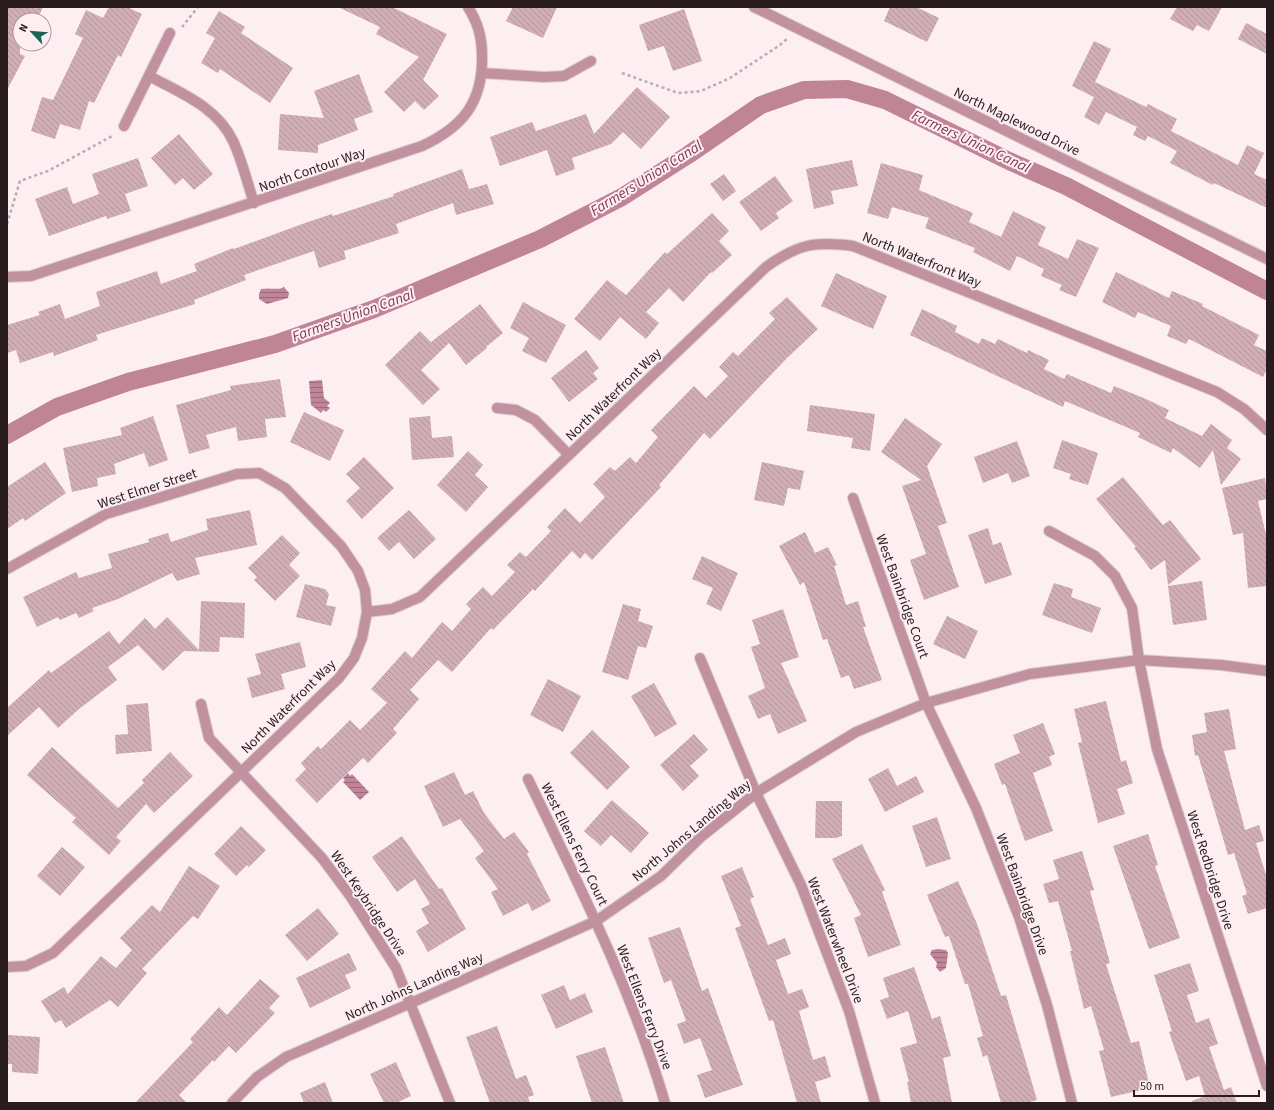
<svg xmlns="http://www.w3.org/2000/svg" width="1274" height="1110" font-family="'Source Sans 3',sans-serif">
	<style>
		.water { fill: url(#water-rules) }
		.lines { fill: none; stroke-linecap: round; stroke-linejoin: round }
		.canal { stroke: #c08497; stroke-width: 18 }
		.building { fill: url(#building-back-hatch) }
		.minor-casing { stroke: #dbccd0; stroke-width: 12 }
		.tertiary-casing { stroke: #dbccd0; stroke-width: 12 }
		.path { stroke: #baacb0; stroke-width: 2.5; stroke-dasharray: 3 3; stroke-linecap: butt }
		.minor { stroke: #c2919f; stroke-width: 10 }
		.tertiary { stroke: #c2919f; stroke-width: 10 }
		.labels { text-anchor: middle; stroke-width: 4; stroke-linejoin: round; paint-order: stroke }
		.street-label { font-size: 14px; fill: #291c1f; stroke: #fdeef2 }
		.water-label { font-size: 15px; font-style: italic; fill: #803551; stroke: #fdeef2 }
	</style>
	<defs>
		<pattern id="water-rules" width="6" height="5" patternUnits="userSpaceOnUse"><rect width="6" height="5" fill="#c08497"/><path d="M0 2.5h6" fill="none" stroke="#9c6b7b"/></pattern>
		<pattern id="building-back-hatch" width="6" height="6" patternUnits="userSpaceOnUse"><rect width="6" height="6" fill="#d0adb7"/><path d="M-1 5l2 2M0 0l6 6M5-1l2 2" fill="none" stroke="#b3949d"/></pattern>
	</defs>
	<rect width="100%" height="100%" fill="#fdeef2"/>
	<!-- water -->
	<path class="water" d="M284 287 289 293 288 298 267 304 259 299V294L261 289C270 287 277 291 284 287Z
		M322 380 324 398 330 403 327 406 330 408 326 412 323 410 321 413 311 405 309 381Z
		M348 773 350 776 352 774 369 792 360 800 343 782 345 780 343 778Z
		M938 949 946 950 948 953 946 968 940 972 936 967 937 963 930 954 932 950Z"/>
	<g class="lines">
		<!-- canal -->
		<path class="canal" d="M7 435 57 407 128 382 275 344 374 309 540 239 622 197 688 155 761 105 804 90 847 89 885 100 1009 161 1066 186 1267 291"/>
	</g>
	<!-- building -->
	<path class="building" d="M7 7H43L37 20H20V54L25 56 7 90Z
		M109 7H127L142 14 121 57 118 55 94 103 89 101 80 130 60 124 55 139 31 131 42 97 53 100 83 38 75 34 86 10 103 18Z
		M338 7H392L447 34 423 80 439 96 424 110 415 101 404 112 384 92 419 57 376 34 380 27Z
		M513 7H557L543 38 506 21Z
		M890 7H916L939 18 927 42 884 21Z
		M1177 7H1222L1209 31 1197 25 1193 31 1170 19Z
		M684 9 702 61 673 71 664 46 648 51 639 25Z
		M219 11 245 27 241 33 293 68 270 103 220 69 218 73 201 63 215 38 206 33Z
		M1246 23 1267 34V54L1238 39Z
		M1094 41 1111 49 1095 82 1146 107 1148 104 1177 119 1171 131 1238 165 1247 145 1264 153 1254 174 1267 180V208L1214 183 1213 185 1170 163 1177 151 1148 136 1145 141 1133 135 1137 127 1106 112 1099 125 1084 117 1094 97 1072 86Z
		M359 74 373 112 354 119 358 130 318 145V153L278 150 280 114 324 118 314 91Z
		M637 87 670 117 641 149 623 132 611 144 572 158 575 169 556 176 547 150 500 166 490 137 532 122 536 131 586 114 594 134Z
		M179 134 213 174 194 190 183 178 175 185 151 158Z
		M138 158 148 186 125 194 131 211 107 219 106 216 49 236 35 199 67 187 73 204 99 194 92 174Z
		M852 160 858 186 831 191 834 204 814 209 806 169Z
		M881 163 923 175 919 190 973 213 969 222 1001 237 1013 211 1046 227 1038 245 1068 259 1077 239 1099 248 1076 297 1059 290 1062 285 1041 276 1044 269 1017 256 1010 271 973 252 975 248 925 228 929 218 892 207 888 219 867 213Z
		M462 169 469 189 487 184 494 204 456 215 453 203 396 224 399 233 344 251 346 259 319 268 314 251 244 275 246 280 194 300 195 304 96 335 98 340 54 356 53 352 20 363 16 350 7 353V325L40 315 38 312 60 304 65 319 100 306 96 292 157 271 161 284 197 271 194 264 233 248 234 249 305 223 332 214 333 216 394 196 393 194Z
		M724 174 736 191 723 201 710 184Z
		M775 176 793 201 776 213 779 218 761 231 739 202Z
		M712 213 729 231 719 241 732 255 712 273 711 272 683 302 669 288 646 312 659 323 646 339 620 317 600 341 574 319 607 280 626 295 665 252 667 254Z
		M1116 272 1169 298 1172 291 1203 304 1202 306 1259 335 1254 345 1267 351V369L1263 377 1189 339 1186 344 1167 336 1171 326 1138 312 1135 318 1102 302Z
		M836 273 887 296 873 329 821 306Z
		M787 297 818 329 787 358 710 439 704 433 659 485 661 487 592 560 585 553 580 559 572 551 535 591 533 589 493 630 491 628 452 672 438 660 410 690 419 699 393 729 397 733 368 763 363 758 317 803 295 780 306 769 301 763 318 746 321 749 350 720 360 730 387 703 371 689 405 651 412 658 442 622 452 631 471 609 466 604 483 587 492 596 515 572 507 565 520 552 526 557 551 531 547 527 565 508 580 523 605 497 593 484 610 467 615 471 630 457 636 463 658 437 651 430 694 386 706 398 728 376 719 367 733 352 738 356 775 319 769 313Z
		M523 302 566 325 546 363 522 351 529 338 510 328Z
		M480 304 503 333 486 347 487 348 466 365 449 343 421 370 440 389 423 405 385 365 420 331 431 342Z
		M922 309 957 326 955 332 979 344 982 338 995 344 998 339 1027 353 1028 350 1049 360 1044 369 1064 379 1067 374 1111 393 1114 386 1146 399 1169 410 1165 418 1202 436 1211 424 1232 440 1227 448 1241 459 1221 485 1213 450 1200 468 1173 448 1171 453 1138 437 1140 433 1065 401 1063 407 910 335Z
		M586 350 599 368 593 373 598 379 569 402 551 378Z
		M280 379 286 417 265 419 267 437 238 441 236 427 206 435 210 448 189 454 176 405 231 390 230 386Z
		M810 405 875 414 870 451 851 448 853 438 807 431Z
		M304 412 344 430 330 461 290 442Z
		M153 416 168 460 149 467 144 453 114 464 116 474 97 478 98 486 72 492 63 448 122 435 120 428Z
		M430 416 432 438 452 436 454 457 412 460 409 418Z
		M905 418 942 444 927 466 947 523 938 526 959 587 924 600 910 560 926 554 902 486 921 480 881 452Z
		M1062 440 1098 453 1088 485 1069 479 1071 474 1053 468Z
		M1017 441 1030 476 1012 483 1008 473 983 483 974 457Z
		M468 451 483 465 475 475 488 487 466 512 437 485Z
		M364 457 394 488 362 519 346 501 360 488 346 474Z
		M45 462 66 493 25 521 23 518 7 529V487Z
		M762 462 804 471 800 490 788 488 784 506 754 500Z
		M1123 477 1163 525 1170 520 1201 559 1168 585 1165 560 1151 570 1134 548 1136 547 1096 499Z
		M1265 478 1267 499 1258 501 1267 539V586L1248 588 1243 533 1233 535 1222 488Z
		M250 510 257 545 195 558 200 574 177 581 172 573 118 599 92 608 94 611 79 618 76 613 60 620 58 617 37 627 23 597 76 572 79 578 112 568 108 554 149 542 148 539 168 533 171 542 208 530 206 519Z
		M409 510 436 539 414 559 399 542 389 551 377 538Z
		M988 528 993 545 1001 542 1012 575 985 584 968 535Z
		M805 532 815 553 828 547 837 565 834 566 846 605 858 601 866 627H863L882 680 854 689 849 675 841 678 827 639 823 640 804 582 800 585 779 546Z
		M282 535 300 553 289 565 300 576 275 601 254 580 257 577 248 568Z
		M702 556 738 573 721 611 706 604 713 588 692 579Z
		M1202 581 1207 620 1173 625 1168 586Z
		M1054 583 1073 589 1071 597 1101 608 1092 633 1042 615Z
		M305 584 325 589 329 594 326 605 336 607 331 626 296 617Z
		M201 601 245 603 244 638 220 637 219 652 184 651 163 671 138 645 108 667 117 680 79 709 58 728 39 707 7 736V708L49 670 51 673 109 631 119 644 145 618 155 629 167 617 199 650Z
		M623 604 641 609 638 621 653 626 646 648 638 646 628 680 602 672Z
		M783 609 799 657 781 663 807 721 778 734 770 714 758 719 748 696 765 688 751 647 760 644 752 620Z
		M947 616 978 631 965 659 933 644Z
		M300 642 306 667 281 674 285 689 252 698 247 678 261 674 255 654Z
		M548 679 581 696 563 732 530 715Z
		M654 683 677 724 655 737 631 696Z
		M1106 701 1121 762 1126 760 1133 783 1117 789 1125 814 1098 823 1078 743 1082 742 1074 709Z
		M148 703 152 751 116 754 115 735 128 734 126 705Z
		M1229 709 1236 749 1224 751 1245 830 1259 825 1264 841 1256 843 1267 878V908L1248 914 1242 896 1247 894 1234 853 1228 855 1198 755 1195 756 1192 735 1207 732 1204 713Z
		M1043 723 1055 754 1049 757 1052 765 1033 773 1053 831 1025 841 1005 784 1002 785 994 764 1020 753 1013 735Z
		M592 730 630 767 607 790 570 753Z
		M694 734 708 750 690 766 699 776 683 791 660 765Z
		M52 747 118 808 144 783 142 780 170 752 193 776 154 813 146 804 116 837 121 841 109 855 72 822 76 818 27 775Z
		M888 768 897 786 916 776 924 792 885 812 868 779Z
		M454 772 465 795 473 791 484 813 504 839 514 832 529 852 527 854 551 901 532 911 528 903 503 916 491 892 498 889 475 858 484 851 460 819 443 827 424 786Z
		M612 800 649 833 631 853 611 835 601 846 584 831Z
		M816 801H842V836L836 838H815Z
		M937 817 951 859 926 867 912 826Z
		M241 826 266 850 249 867 247 865 236 876 214 854Z
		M1148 834 1158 865 1155 866 1180 938 1149 949 1113 846Z
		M402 836 439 889 442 888 466 929 428 952 416 931 429 923 421 909 430 904 415 879 397 892 372 857Z
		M862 844 885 890 882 892 901 945 868 957 854 918 861 915 832 859Z
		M62 847 85 867 60 896 37 876Z
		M1082 851 1094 890 1090 891 1110 963 1106 964 1131 1043 1139 1041 1150 1088 1111 1097 1099 1051 1104 1050 1091 1006 1084 1009 1070 951H1072L1058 901 1049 903 1043 884 1059 879 1053 860Z
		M189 866 220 886 198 919 193 916 142 969 147 973 118 1007 110 1000 66 1028 61 1020 55 1023 41 1001 64 987 68 994 101 956 116 968 132 950 120 938 152 905 160 912Z
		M742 867 754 897 750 899 768 945 785 938 791 954 776 960 788 994 802 989 809 1007 799 1011 813 1060 825 1056 831 1077 815 1082 821 1103H797L773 1020 769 1021 735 928 741 926 721 876Z
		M958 881 977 924 1001 996 1006 995 1037 1100 1026 1103H1001L987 1055 983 1057 977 1038 983 1036 968 984H965L949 936 945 937 927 895Z
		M318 908 339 934 307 961 285 935Z
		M680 927 702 991 708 988 743 1085 705 1098 697 1075 712 1070 700 1038 684 1044 677 1024 686 1021 671 980 664 983 648 938Z
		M349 953 357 970 345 975 351 988 310 1008 296 978Z
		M1190 963 1199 991 1187 995 1196 1023 1209 1018 1218 1044 1209 1047 1224 1090 1231 1087 1237 1103H1192V1101L1205 1096 1199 1076 1186 1081 1169 1032 1172 1031 1154 975Z
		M914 967 932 1019 940 1016 951 1056 943 1058 952 1103H911L907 1082H909L900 1048 917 1043 908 1011 887 1019 880 1000 889 997 883 978Z
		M260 979 280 996 269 1008 275 1013 236 1053 229 1046 214 1062 213 1060 179 1095 187 1103H135L193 1042 190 1039 219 1007 227 1015Z
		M564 985 570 1000 585 993 593 1012 556 1029 541 995Z
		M497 1026 516 1079 526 1075 534 1095 528 1097 530 1103H490L466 1037Z
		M7 1035 40 1037 38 1074 12 1072V1064H7Z
		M605 1047 624 1103H592L576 1056Z
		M396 1062 411 1096 396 1103H384L370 1074Z
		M325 1082 333 1103H304L300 1093Z"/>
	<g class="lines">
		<!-- minor casing -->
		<g class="minor-casing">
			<path id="minor" d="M754 7 1267 259
				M482 73 544 77 564 76 591 61
				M149 76C181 93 217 107 233 141 242 160 247 182 254 203
				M124 126 170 33
				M7 277 31 276 422 146C463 127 483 102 482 56 482 37 478 23 468 7
				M497 408 516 410 535 420 569 455
				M853 498 926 703 976 808 1019 917 1047 1005 1072 1103
				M1049 531 1095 556 1115 576 1132 608 1139 660 1157 749 1267 1086
				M7 569 106 514 237 474 259 473 285 488 341 546 358 571 365 590 367 612 362 638 354 658 339 678 53 953 26 966 7 967
				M367 612 392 609 420 597 766 267C798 244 814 241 853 246L1217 392 1244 409 1267 430
				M700 658 756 793 801 885 849 1011 875 1103
				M201 704 209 738 322 858 351 897 396 968 450 1103
				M528 779C579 885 632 990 665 1103
				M232 1103 257 1077 286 1057 411 1003"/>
		</g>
		<!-- tertiary casing -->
		<g class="tertiary-casing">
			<path id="tertiary" d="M411 1003 596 921 661 876 702 836 756 793 856 732 926 703 1030 674 1139 660 1221 665 1267 671"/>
		</g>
		<!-- path -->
		<path class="path" d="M182 27 198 7
			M622 73 678 93 701 91 730 78 780 45 788 38
			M7 224 20 181 48 171 114 135"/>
		<!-- minor -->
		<use href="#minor" class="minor"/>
		<!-- tertiary -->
		<use href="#tertiary" class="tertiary"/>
	</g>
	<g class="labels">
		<!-- street labels -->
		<g class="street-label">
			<text transform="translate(1017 121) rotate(26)" y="5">North Maplewood Drive</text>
			<text transform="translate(312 169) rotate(-19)" y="5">North Contour Way</text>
			<text transform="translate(922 259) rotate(22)" y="5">North Waterfront Way</text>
			<text transform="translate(613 394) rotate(-44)" y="5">North Waterfront Way</text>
			<text transform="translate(147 488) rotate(-18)" y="5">West Elmer Street</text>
			<text transform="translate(903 596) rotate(70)" y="5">West Bainbridge Court</text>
			<text transform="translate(288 706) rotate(-45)" y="5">North Waterfront Way</text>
			<text transform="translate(691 830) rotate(-40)" y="5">North Johns Landing Way</text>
			<text transform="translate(575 844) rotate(64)" y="5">West Ellens Ferry Court</text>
			<text transform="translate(1211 870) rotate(72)" y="5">West Redbridge Drive</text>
			<text transform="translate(1023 894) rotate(70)" y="5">West Bainbridge Drive</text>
			<text transform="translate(369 903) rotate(56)" y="5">West Keybridge Drive</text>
			<text transform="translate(836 940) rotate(69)" y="5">West Waterwheel Drive</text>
			<text transform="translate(414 986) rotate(-24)" y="5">North Johns Landing Way</text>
			<text transform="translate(645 1007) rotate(69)" y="5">West Ellens Ferry Drive</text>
		</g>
		<!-- water labels -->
		<g class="water-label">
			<text transform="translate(971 141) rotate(25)" y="5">Farmers Union Canal</text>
			<text transform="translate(646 178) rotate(-32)" y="5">Farmers Union Canal</text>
			<text transform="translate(353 315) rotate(-20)" y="5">Farmers Union Canal</text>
		</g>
	</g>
	<!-- border -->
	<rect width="1274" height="1110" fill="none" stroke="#291c1f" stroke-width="16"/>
	<!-- north arrow -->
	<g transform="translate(32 32) rotate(296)"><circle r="19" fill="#fdeef2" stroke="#a89a9e"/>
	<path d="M0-3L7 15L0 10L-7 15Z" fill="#1b6356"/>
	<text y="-6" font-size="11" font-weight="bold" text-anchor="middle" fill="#291c1f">N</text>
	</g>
	<!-- scale -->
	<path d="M1134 1090v6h125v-6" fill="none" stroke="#291c1f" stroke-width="2"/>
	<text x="1140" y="1090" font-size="12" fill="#291c1f" stroke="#fdeef2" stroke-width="3" paint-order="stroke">50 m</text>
</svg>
